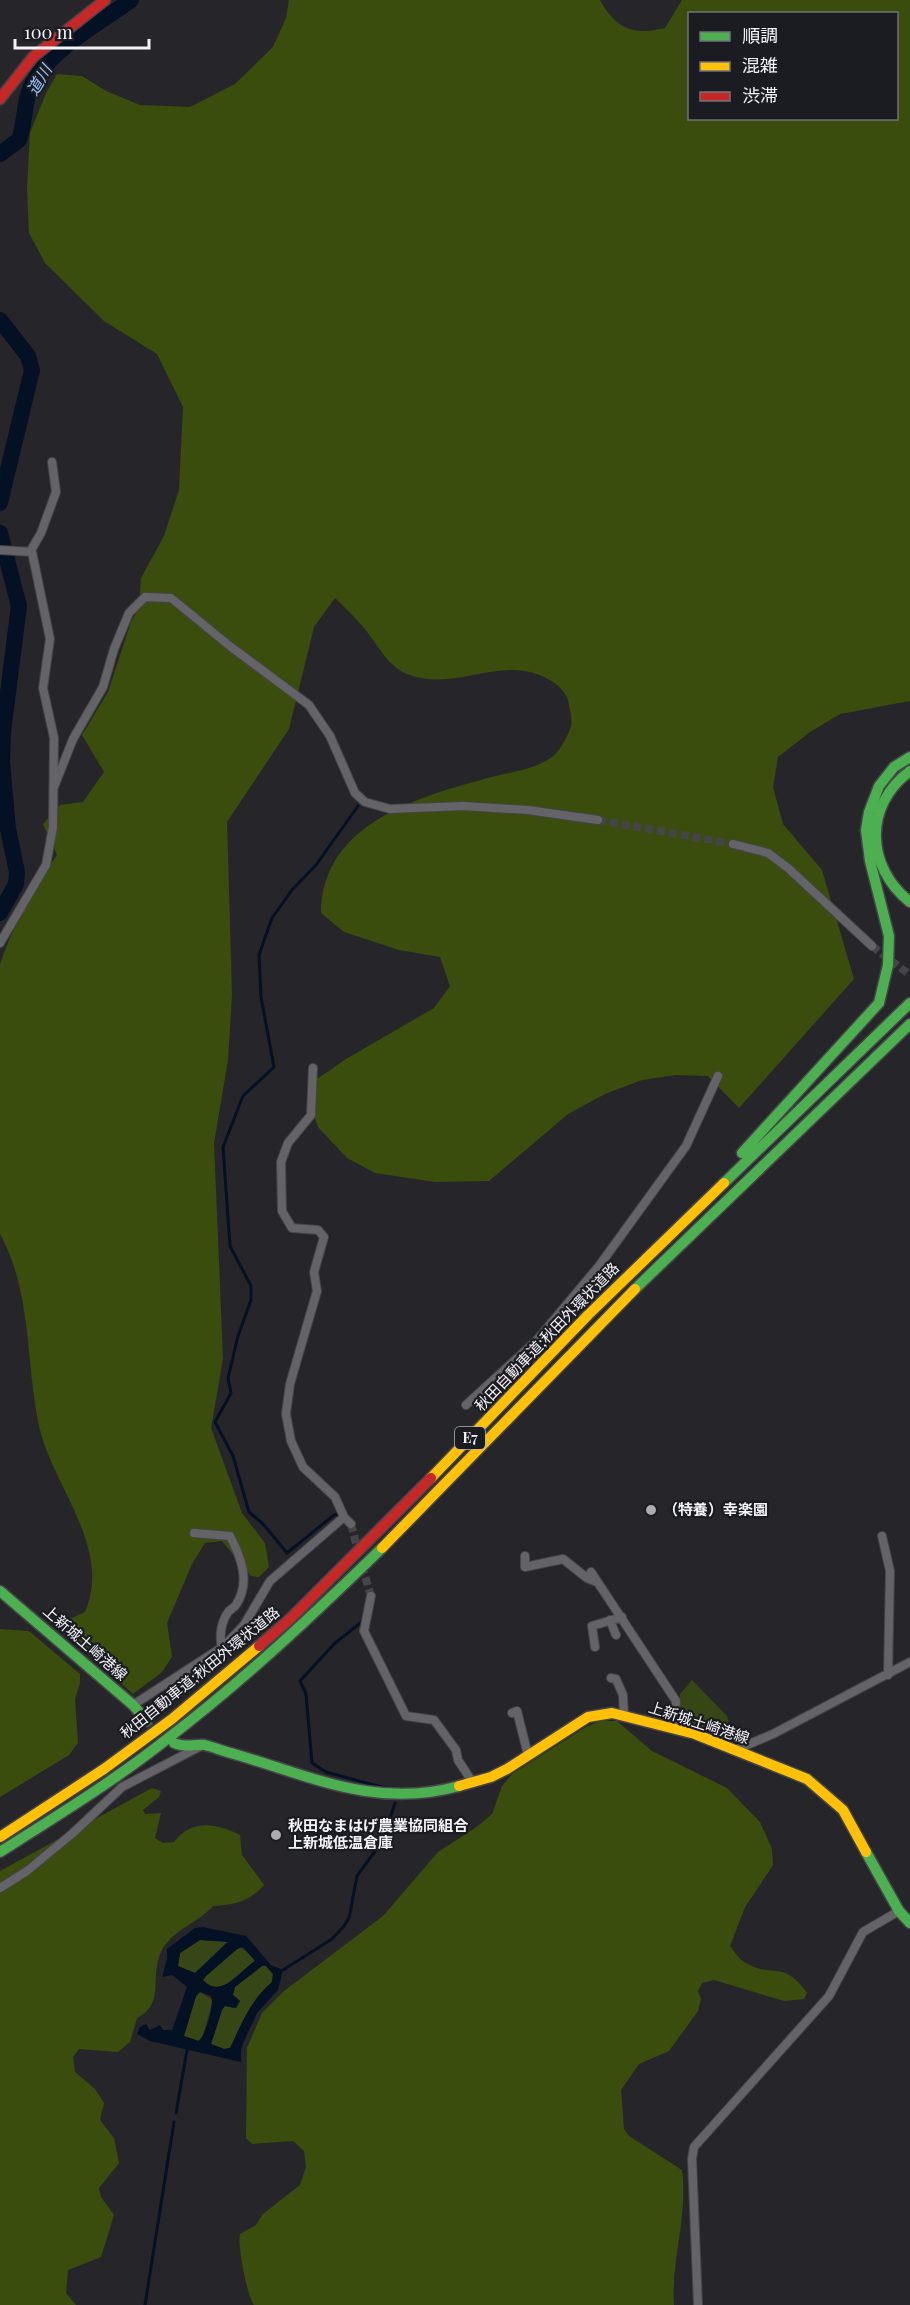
<svg xmlns="http://www.w3.org/2000/svg" width="910" height="2305" font-family="'Playfair Display','Noto Sans JP',serif">
	<style>
		.green { fill: #364715 }
		.forest { fill: #3a4d0d; fill-rule: evenodd }
		.water { fill: #041024; fill-rule: evenodd }
		.lines { fill: none; stroke-linecap: round; stroke-linejoin: round }
		.stream { stroke: #041024; stroke-width: 3 }
		.river { stroke: #041024; stroke-width: 16 }
		.street-tunnel { stroke: #454549; stroke-width: 8; stroke-dasharray: 8 4; stroke-linecap: butt }
		.street-casing { stroke: #454549; stroke-width: 10 }
		.fast-casing { stroke: #454549; stroke-width: 13 }
		.slow-casing { stroke: #454549; stroke-width: 13 }
		.jam-casing { stroke: #454549; stroke-width: 13 }
		.street { stroke: #646468; stroke-width: 8 }
		.fast { stroke: #4caf50; stroke-width: 10 }
		.slow { stroke: #ffc107; stroke-width: 10 }
		.jam { stroke: #c62828; stroke-width: 10 }
		.poi-dot { fill: #ababb0; stroke: #1b1b22; stroke-width: 2 }
		.labels { text-anchor: middle; stroke-width: 4.5; stroke-linejoin: round; paint-order: stroke }
		.shield { fill: #1b1b22; stroke: #b2b2b8; stroke-width: 1.5 }
		.shield-label { font-size: 14px; font-weight: bold; fill: #f3f3f8 }
		.street-label { font-size: 15px; fill: #f3f3f8; stroke: #1b1b22 }
		.poi-label { font-size: 15px; font-weight: bold; fill: #f3f3f8; stroke: #1b1b22; text-anchor: start }
		.water-label { font-size: 16px; font-style: italic; fill: #97c5fc; stroke: #1b1b22 }
	</style>
	<rect width="100%" height="100%" fill="#26262a"/>
	<!-- green -->
	<path class="green" d="M692 1680 727 1716 730 1726 724 1740 679 1725 680 1694Z
		M200 1940 228 1941 195 1973 178 1966 180 1953Z
		M240 1947 255 1958V1961C240 1973 221 1999 203 1980L206 1976Z
		M262 1966H266L273 1974 272 1982C250 2001 242 2023 230 2048L224 2049 211 2044 222 2010 225 2006 233 2008 240 2001 233 1995 235 1987Z
		M200 1992 213 2000 203 2036 198 2041 184 2036 196 1996Z"/>
	<!-- forest -->
	<path class="forest" d="M289 0H600C616 29 634 36 665 28L682 0H910V701L840 714 810 732 778 757 773 787 783 824 822 870 854 979 739 1108 708 1076 676 1075 642 1080 605 1094 568 1114 489 1181 435 1182 375 1173 347 1158 318 1127 309 1100 317 1079 346 1059 434 1008 450 986 440 957 399 950 344 932 321 913C322 822 421 796 492 777 511 772 536 769 552 757 559 753 569 734 571 726 573 720 569 706 568 700 562 681 533 670 515 670 479 669 443 689 407 674 387 666 377 643 364 628 355 617 345 608 335 598L314 627 289 729 227 822 232 995 228 1060 214 1143 223 1359 211 1428 242 1513 265 1543 269 1567 259 1577 251 1576 222 1541 205 1543 192 1564 167 1623 172 1657 162 1672 133 1694 71 1638 63 1622 85 1612C112 1549 55 1489 40 1430 25 1365 33 1294 0 1234V964C13 925 34 889 57 855L43 824 60 805 83 802 104 772 82 735 108 692 131 622 139 608 141 578 164 536 179 490 183 407 157 354 104 321 45 263 29 233 27 188 30 133 46 93 57 74 82 76 106 91 140 105 190 107 235 84 273 47 286 18ZM690 14H896V118H690Z
		M0 1629 29 1631 80 1674V1683L75 1699 78 1743 69 1755 0 1797Z
		M600 1721H617L652 1751 727 1788 760 1822 772 1849 773 1865 745 1907 730 1946C734 1951 739 1960 746 1963 773 1979 783 1959 807 1993L804 1999 784 2001 714 1980 702 1983 698 1991 701 1999 698 2011 669 2051 639 2064 621 2090 624 2129 629 2136 682 2170C688 2220 671 2257 674 2305H254C247 2296 237 2243 240 2234L256 2225 263 2214 300 2185 306 2167 304 2151 293 2141 252 2144 246 2138 247 2048 262 2013 284 1991 383 1916 438 1852 478 1826 492 1814 502 1786 512 1774 586 1727Z
		M152 1788 161 1791 159 1797 143 1810 145 1814 161 1813 155 1838 163 1843 174 1842C192 1819 215 1823 240 1835L242 1855 264 1885C249 1902 235 1905 213 1906 197 1924 171 1930 161 1952 149 1978 166 2003 137 2018L130 2042 118 2052 79 2049 73 2057 75 2072 95 2089 104 2103 100 2120 114 2138 119 2163 99 2188 101 2197 114 2215 101 2257 68 2270 66 2293 76 2305H0V1871Z"/>
	<!-- water -->
	<path class="water" d="M203 1927 246 1936 271 1965 283 1970 278 1990 257 2013 244 2041 241 2050V2062L150 2041 137 2034 140 2027 146 2024 150 2030 160 2025 163 2030H172L187 1987 172 1975 162 1977 167 1959V1949L195 1928ZM200 1940 228 1942 195 1973 178 1966 180 1953ZM243 1947 255 1961C239 1971 221 2000 203 1980L206 1976 237 1949ZM262 1966H266L273 1974 272 1982C250 2001 242 2023 230 2048L224 2049 211 2044 222 2010 225 2006 236 2008 240 2001 233 1995 235 1987ZM200 1992 211 1996C215 2005 205 2035 199 2041L184 2036 196 1996Z"/>
	<g class="lines">
		<!-- stream -->
		<path class="stream" d="M338 1514 334 1515 287 1553 264 1525 249 1512 233 1456 215 1422 231 1393 228 1378 238 1336 251 1300V1286L230 1246 223 1147 243 1096 274 1067 261 997 259 955 272 918 292 890 316 865 358 806
			M364 1620 334 1644 300 1681 306 1694 312 1763 326 1772 385 1788
			M283 1970 332 1939 344 1926 349 1918 357 1876 383 1840 395 1803
			M176 2113 187 2050
			M145 2305 174 2122"/>
		<!-- river -->
		<path class="river" d="M0 154 19 140C26 121 23 99 34 81 53 48 100 23 131 0
			M0 320 28 356 32 370 0 503
			M0 533 19 606 3 732 2 761 8 829 17 872 16 884 0 913"/>
		<!-- street-tunnel -->
		<path class="street-tunnel" d="M598 820 733 844
			M872 946 910 975
			M351 1524 359 1555
			M362 1566 371 1596"/>
		<!-- street casing -->
		<g class="street-casing">
			<path id="street" d="M0 550 32 552 50 639 43 688 54 738 53 827 46 865 0 943
				M30 552 41 533 56 492 52 462
				M54 787 73 739 103 687 114 649 129 613 145 597 171 598 231 647 309 705 330 736 355 793 365 802 390 809 463 806 528 810 598 820
				M733 844 768 853 788 868 872 946
				M313 1068 311 1115 288 1143 281 1162 282 1211 292 1228 318 1230 324 1237 314 1272 317 1291 290 1384 286 1414 291 1441 303 1467 335 1497 344 1517 351 1524
				M466 1405 537 1340 599 1266 686 1146 718 1076
				M194 1533 230 1536C241 1557 251 1582 236 1605 236 1606 230 1610 229 1611 221 1621 219 1636 222 1648
				M882 1536 890 1571 888 1675
				M525 1556V1567L563 1559 587 1578 597 1582
				M591 1572 676 1701 674 1728
				M371 1596 364 1631 406 1716 434 1720 456 1750 458 1760 473 1783
				M610 1620 616 1635
				M595 1647 592 1626 622 1617
				M611 1678 616 1679 623 1695 624 1716
				M133 1705 224 1646 244 1625 270 1581 344 1517
				M512 1713 517 1711 528 1755
				M735 1750 773 1734 910 1662
				M0 1888 27 1871 73 1833 122 1787 201 1746
				M698 2305 692 2159 694 2147 829 1996 863 1932 899 1911"/>
		</g>
		<!-- fast casing -->
		<g class="fast-casing">
			<path id="fast" d="M910 771C863 806 866 867 910 902
				M742 1153 879 1003 888 965 889 936 870 861 866 830 869 812 879 786 894 767 910 757
				M724 1183 910 1003
				M635 1289 910 1024
				M0 1591 133 1705 147 1721
				M174 1743C185 1748 194 1744 205 1745 213 1747 220 1750 227 1752 307 1774 374 1810 459 1786
				M0 1852C57 1816 114 1781 167 1739 243 1681 313 1615 382 1548
				M866 1852 899 1911 910 1923"/>
		</g>
		<!-- slow casing -->
		<g class="slow-casing">
			<path id="slow" d="M431 1478 588 1315 724 1183
				M382 1548 635 1289
				M459 1786 491 1777 507 1769 588 1717 612 1713 695 1734 807 1779 843 1810 866 1852
				M0 1837 104 1769 172 1719 259 1646"/>
		</g>
		<!-- jam casing -->
		<g class="jam-casing">
			<path id="jam" d="M0 99 33 57 105 0
				M259 1646 290 1619 431 1478"/>
		</g>
		<!-- street -->
		<use href="#street" class="street"/>
		<!-- fast -->
		<use href="#fast" class="fast"/>
		<!-- slow -->
		<use href="#slow" class="slow"/>
		<!-- jam -->
		<use href="#jam" class="jam"/>
	</g>
	<!-- markers -->
	<g class="poi-dot">
		<circle cx="651" cy="1510" r="6"/>
		<circle cx="276" cy="1835" r="6"/>
	</g>
	<g class="labels">
		<!-- shield labels -->
		<rect class="shield" x="455" y="1427" width="30" height="22" rx="4.5"/>
		<g class="shield-label">
			<text x="470" y="1443">E7</text>
		</g>
		<!-- street labels -->
		<g class="street-label">
			<text transform="translate(547 1337) rotate(-46)" y="5">秋田自動車道;秋田外環状道路</text>
			<text transform="translate(85 1643) rotate(41)" y="5">上新城土崎港線</text>
			<text transform="translate(200 1673) rotate(-39)" y="5">秋田自動車道;秋田外環状道路</text>
			<text transform="translate(699 1723) rotate(18)" y="5">上新城土崎港線</text>
		</g>
		<!-- poi labels -->
		<g class="poi-label">
			<text x="663" y="1515">（特養）幸楽園</text>
			<text x="288" y="1831">秋田なまはげ農業協同組合<tspan x="288" dy="17">上新城低温倉庫</tspan></text>
		</g>
		<!-- water labels -->
		<g class="water-label">
			<text transform="translate(39 80) rotate(-59)" y="6">道川</text>
		</g>
	</g>
	<!-- legend -->
	<rect x="688" y="12" width="210" height="108" fill="#1b1b22" stroke="#717178" stroke-width="1.5"/>
	<rect x="700" y="32" width="30" height="9" fill="#4caf50" stroke="#717178" stroke-width="1.5"/>
	<text x="742" y="42" font-size="18" fill="#f3f3f8">順調</text>
	<rect x="700" y="62" width="30" height="9" fill="#ffc107" stroke="#717178" stroke-width="1.5"/>
	<text x="742" y="72" font-size="18" fill="#f3f3f8">混雑</text>
	<rect x="700" y="92" width="30" height="9" fill="#c62828" stroke="#717178" stroke-width="1.5"/>
	<text x="742" y="102" font-size="18" fill="#f3f3f8">渋滞</text>
	<!-- scale -->
	<path d="M15 39v9h134v-9" fill="none" stroke="#f3f3f8" stroke-width="3"/>
	<text x="24" y="39" font-size="18" fill="#f3f3f8" stroke="#1b1b22" stroke-width="4.5" paint-order="stroke">100 m</text>
</svg>
